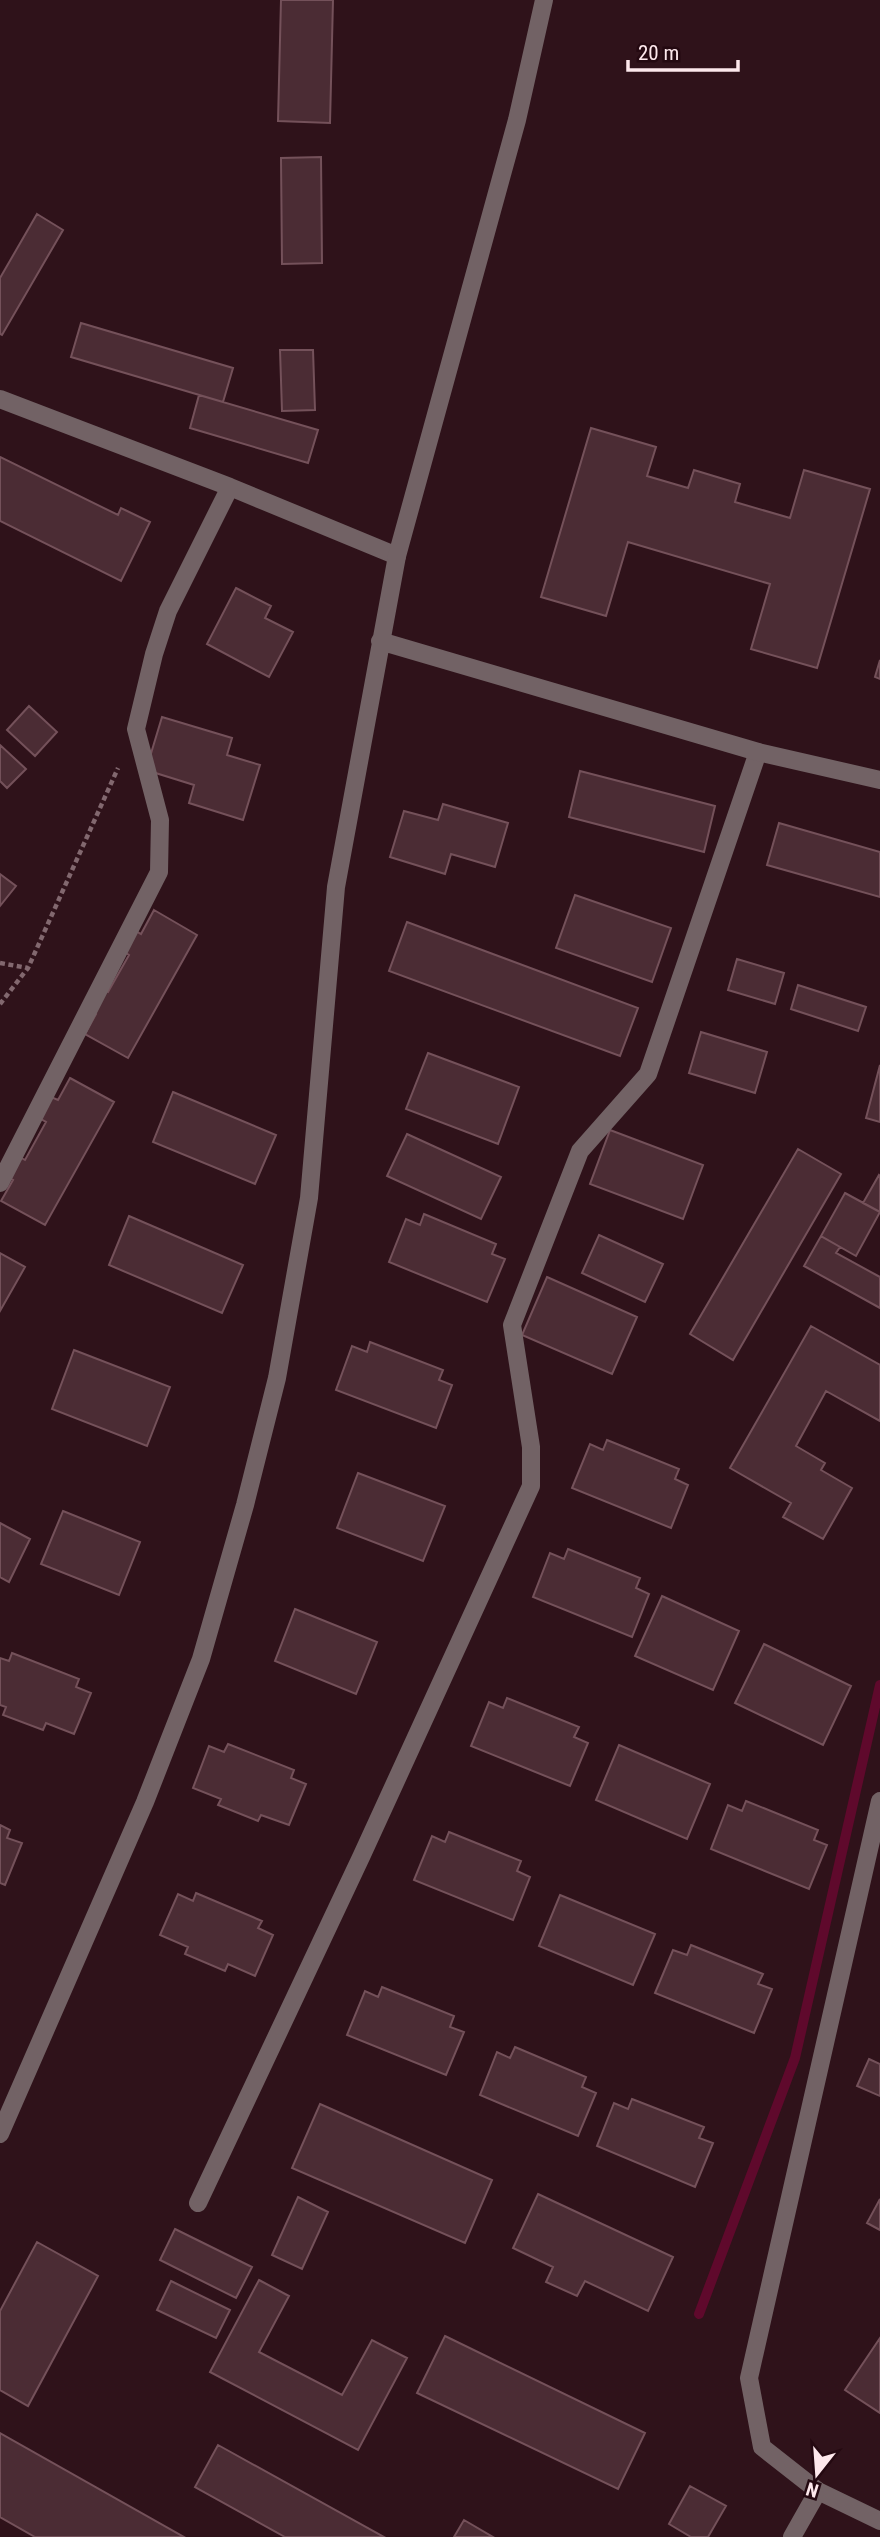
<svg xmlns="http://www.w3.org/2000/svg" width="880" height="2537" font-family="'Roboto Condensed',sans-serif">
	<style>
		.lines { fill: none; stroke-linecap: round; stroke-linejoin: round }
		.stream { stroke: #5f092c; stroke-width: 10 }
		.building { fill: #4b2c34; stroke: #74515a; stroke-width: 2 }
		.path { stroke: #82686f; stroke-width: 4.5; stroke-dasharray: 5 3.5; stroke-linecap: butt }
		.minor { stroke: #726265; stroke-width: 18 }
		.tertiary { stroke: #726265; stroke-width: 18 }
	</style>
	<rect width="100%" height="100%" fill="#2f121a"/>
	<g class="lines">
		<!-- stream -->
		<path class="stream" d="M699 2314 795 2058 880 1685"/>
	</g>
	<!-- building -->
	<path class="building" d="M281 0H333L330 123 278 121Z
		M321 157 322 263 282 264 281 158Z
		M37 214 63 230 2 335 0 334V278Z
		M81 323 233 368 223 402 71 357Z
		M280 350H313L315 410 282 411Z
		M199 395 318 430 308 463 190 428Z
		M591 428 656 447 647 476 688 488 694 470 740 484 735 502 790 518 804 470 870 489 817 668 751 649 770 584 628 542 606 616 541 597Z
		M0 457 118 515 121 508 150 522 121 581 0 521Z
		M236 588 271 606 265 618 293 632 269 677 207 644Z
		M880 660V679L875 677Z
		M29 706 57 732 35 756 7 730Z
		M162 717 232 738 227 755 260 765 243 820 189 803 194 785 146 770Z
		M0 745 26 769 7 788 0 781Z
		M580 771 715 806 704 852 569 817Z
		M443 804 508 823 495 867 451 854 445 874 390 857 404 811 438 820Z
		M779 823 880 852V897L767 865Z
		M0 874 16 886 0 906Z
		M575 895 671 928 652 982 556 948Z
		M154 910 197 935 128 1058 85 1034 96 1014 90 1010 101 989 108 992 129 955 123 951 134 930 141 934Z
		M407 922 638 1008 620 1056 389 971Z
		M737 959 784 973 775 1004 728 990Z
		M798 985 866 1007 858 1031 791 1009Z
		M701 1032 767 1052 755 1093 689 1073Z
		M428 1053 519 1087 498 1144 406 1109Z
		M880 1065V1122L866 1118Z
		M70 1078 114 1102 45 1225 1 1201 13 1180 6 1177 18 1156 25 1160 46 1122 39 1118 51 1097 58 1100Z
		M173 1092 276 1135 255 1184 153 1142Z
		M610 1130 703 1165 683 1219 590 1184Z
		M407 1134 501 1177 481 1219 387 1176Z
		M798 1149 841 1174 733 1360 690 1334Z
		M879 1175 880 1176V1212L863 1203Z
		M845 1193 880 1212 856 1256 821 1236Z
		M424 1214 496 1244 492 1254 505 1259 487 1302 389 1262 406 1219 420 1225Z
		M129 1216 243 1265 222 1313 109 1265Z
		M599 1235 663 1264 645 1302 582 1273Z
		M821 1236 840 1247 836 1253 880 1277V1308L804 1266Z
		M0 1253 25 1267 0 1311Z
		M547 1277 637 1317 612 1374 522 1335Z
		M811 1326 880 1365V1421L826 1391 796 1446 825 1463 821 1470 852 1488 823 1539 783 1517 791 1503 730 1468Z
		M370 1342 443 1370 439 1380 452 1385 436 1428 336 1390 352 1346 367 1352Z
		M74 1350 170 1387 147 1446 52 1409Z
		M607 1440 679 1469 675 1479 688 1485 671 1528 572 1488 590 1444 603 1450Z
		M358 1473 445 1506 423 1561 337 1528Z
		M63 1511 140 1542 119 1595 41 1564Z
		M0 1523 30 1539 9 1582 0 1577Z
		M568 1549 640 1578 636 1588 649 1594 632 1637 533 1597 550 1553 564 1559Z
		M662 1596 739 1631 713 1690 635 1656Z
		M295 1609 377 1642 356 1694 275 1661Z
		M764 1644 851 1686 823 1745 735 1703Z
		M12 1653 79 1679 76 1687 91 1693 74 1734 46 1723 43 1730 3 1715 6 1707 0 1705V1658L9 1661Z
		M507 1698 579 1727 574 1737 588 1743 570 1786 471 1746 489 1702 503 1708Z
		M228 1744 294 1770 291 1778 306 1784 289 1825 261 1815 258 1821 218 1805 221 1799 193 1788 209 1746 224 1752Z
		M619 1745 710 1784 687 1839 596 1800Z
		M746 1801 818 1830 814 1840 827 1845 809 1889 711 1849 728 1805 742 1811Z
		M0 1825 10 1830 7 1838 22 1843 5 1885 0 1883Z
		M449 1832 521 1861 517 1871 530 1877 513 1920 414 1880 432 1836 445 1842Z
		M196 1893 262 1921 258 1928 273 1935 255 1976 228 1964 225 1971 185 1954 188 1947 160 1935 178 1894 193 1901Z
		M560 1895 655 1934 633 1985 539 1946Z
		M691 1945 763 1974 758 1984 772 1989 754 2033 655 1993 673 1950 687 1955Z
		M382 1987 454 2016 450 2027 464 2032 446 2075 347 2035 365 1991 378 1997Z
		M515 2047 586 2077 582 2087 596 2093 578 2136 480 2095 497 2052 510 2058Z
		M869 2059 880 2064V2096L857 2086Z
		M632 2099 704 2127 699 2138 713 2143 695 2187 597 2146 614 2103 628 2109Z
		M320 2104 492 2180 465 2243 292 2168Z
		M538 2194 673 2257 648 2311 585 2281 577 2296 546 2282 553 2267 513 2248Z
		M298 2197 328 2212 302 2269 272 2255Z
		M880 2199V2230L867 2223Z
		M175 2229 252 2267 236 2298 160 2260Z
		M37 2242 98 2276 28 2406 0 2390V2311Z
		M259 2280 289 2296 259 2352 342 2395 372 2340 407 2358 358 2450 210 2372Z
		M171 2281 230 2310 216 2338 157 2310Z
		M445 2336 645 2433 618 2489 417 2393Z
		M880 2338V2413L845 2390Z
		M0 2433 184 2537H35L0 2517Z
		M218 2445 384 2537H285L195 2487Z
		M690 2486 726 2506 708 2537H691L669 2524Z
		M464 2520 493 2537H454Z"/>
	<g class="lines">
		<!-- path -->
		<path class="path" d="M0 963 28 968
			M0 1004 28 968 118 768"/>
		<!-- minor -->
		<path class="minor" d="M0 399 230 487 397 556
			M0 1183 159 872 160 820 136 729 154 654 168 611 230 487
			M198 2203 362 1855 531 1486V1447L512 1325 580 1151 648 1074 758 752
			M792 2537 818 2491"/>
		<!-- tertiary -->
		<path class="tertiary" d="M380 641 758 752 880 780
			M880 1801 749 2378 762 2447 818 2491 880 2521
			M0 2134 145 1802 201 1659 245 1505 277 1378 309 1198 336 887 397 556 517 120 544 0"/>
	</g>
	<!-- north arrow -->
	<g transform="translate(817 2474) rotate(197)" stroke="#240911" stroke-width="5" paint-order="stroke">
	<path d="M0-5L12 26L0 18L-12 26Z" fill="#fde8ec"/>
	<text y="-10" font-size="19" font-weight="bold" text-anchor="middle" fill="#fde8ec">N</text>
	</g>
	<!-- scale -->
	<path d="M628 60v10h110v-10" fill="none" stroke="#fde8ec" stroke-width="3.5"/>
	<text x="638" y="60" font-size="21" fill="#fde8ec" stroke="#240911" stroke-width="5" paint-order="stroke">20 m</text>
</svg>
